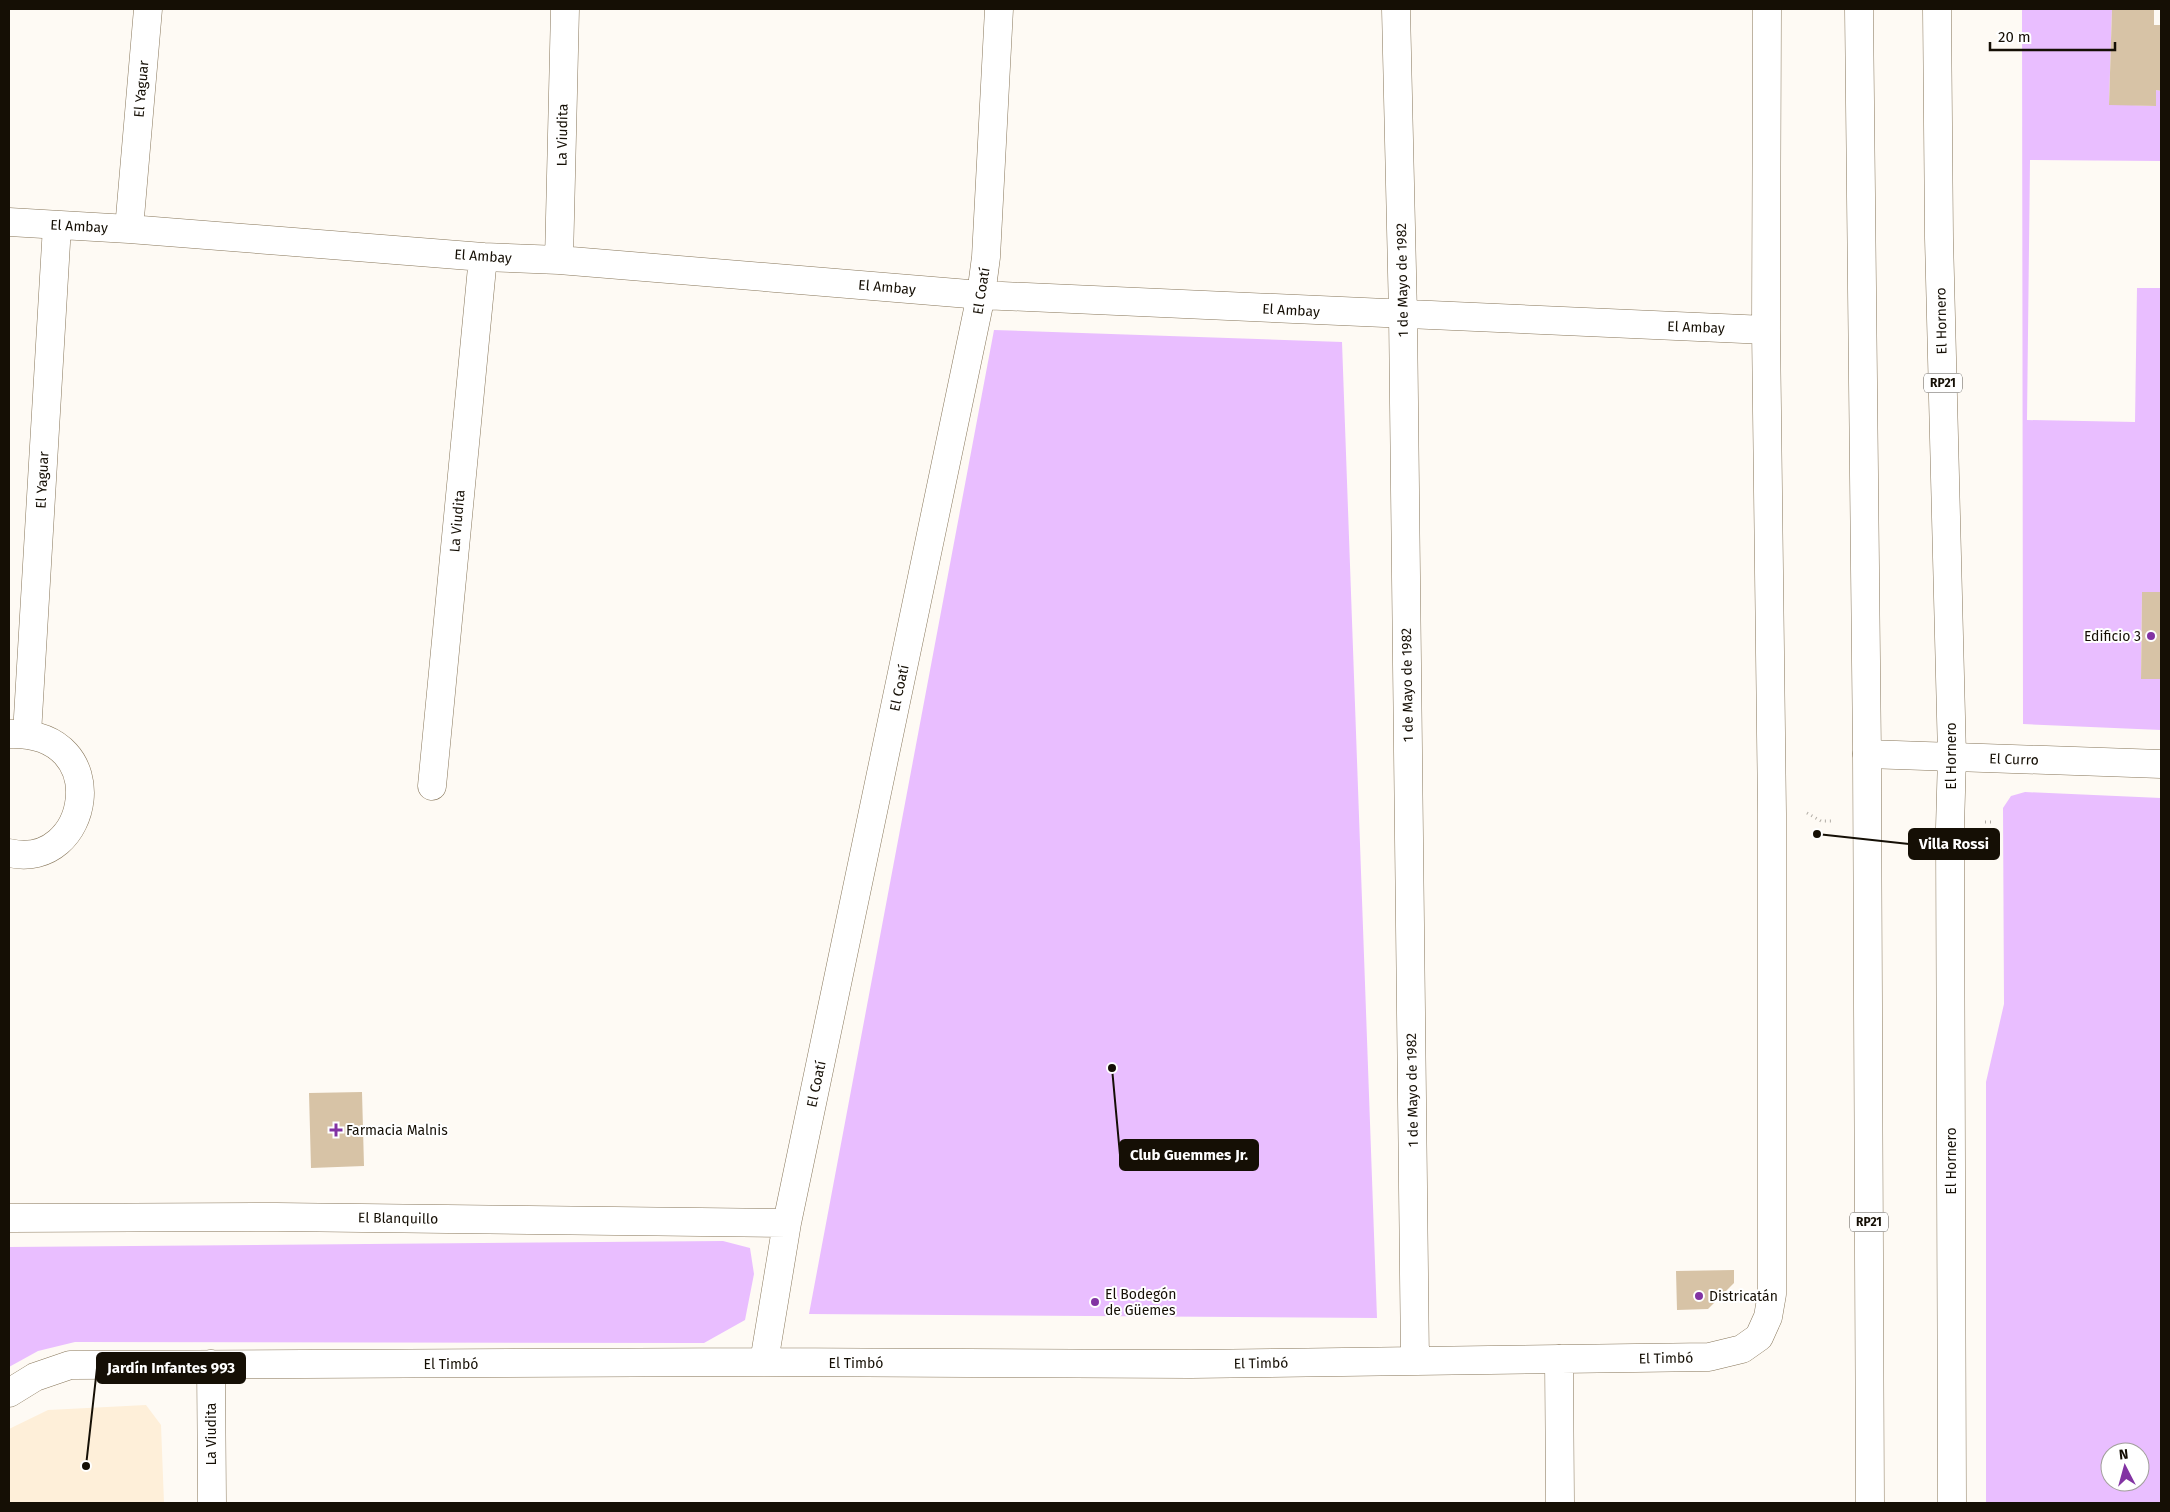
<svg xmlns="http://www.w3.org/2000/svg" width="2170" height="1512" font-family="'Fira Sans',sans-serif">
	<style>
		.built { fill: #feefd9 }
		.green { fill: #e9beff; fill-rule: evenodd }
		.building { fill: #d7c3a6 }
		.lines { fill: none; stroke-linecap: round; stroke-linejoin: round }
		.minor-casing { stroke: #88775b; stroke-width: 29 }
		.primary-casing { stroke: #88775b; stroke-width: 29 }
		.path { stroke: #b1aca5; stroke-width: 3; stroke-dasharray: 1 4; stroke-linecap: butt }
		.minor { stroke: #fff; stroke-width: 28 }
		.primary { stroke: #fff; stroke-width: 28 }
		.poi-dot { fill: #8233a3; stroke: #fff; stroke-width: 2 }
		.labels { text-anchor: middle; stroke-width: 4; stroke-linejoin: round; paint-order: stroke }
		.shield { fill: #fff; stroke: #5b5750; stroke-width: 1 }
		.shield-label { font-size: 12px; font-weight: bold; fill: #150f05 }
		.street-label { font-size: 14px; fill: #150f05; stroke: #fff }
		.poi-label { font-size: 14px; fill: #150f05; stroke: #fff; text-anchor: start }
		.leader { fill: none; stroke: #150f05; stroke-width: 2 }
		.callout-dot { fill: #150f05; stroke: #fff; stroke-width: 2 }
		.callout { fill: #150f05; stroke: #150f05; stroke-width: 2 }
		.callout-label { font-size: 15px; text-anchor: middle; font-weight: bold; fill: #fff }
	</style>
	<rect width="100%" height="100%" fill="#fefaf4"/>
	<!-- built -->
	<path class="built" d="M146 1405 161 1425 164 1503H9V1429L48 1410Z"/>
	<!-- green -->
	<path class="green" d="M2022 9H2112L2109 104 2155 106 2156 90 2161 91V161L2030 160 2027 420 2135 422 2137 288H2161V592H2142L2141 679H2161V730L2023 724Z
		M994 330 1342 342 1377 1318 809 1314Z
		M2025 792 2161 798V1503H1986V1082L2004 1004 2003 808 2011 796ZM2110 1452H2140V1482H2110Z
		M723 1241 750 1248 754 1274 745 1320 704 1343 75 1342 38 1351 9 1367V1247Z"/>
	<!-- building -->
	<path class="building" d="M2112 9H2154V25H2161V91L2156 90V106L2109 105Z
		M2142 592H2161V679H2141Z
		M362 1092 364 1166 311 1168 309 1093Z
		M1734 1270V1283L1708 1309 1677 1310 1676 1271Z"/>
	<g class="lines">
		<!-- minor casing -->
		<g class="minor-casing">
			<path id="minor" d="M1396 9 1403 315 1415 1361
				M9 222 129 229 483 257 559 260 981 295 1766 330
				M129 229 148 9
				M559 260 565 9
				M27 734 57 226
				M1867 754 2161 764
				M432 786 483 257
				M9 853C90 872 116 731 10 734
				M9 1218 277 1217 787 1223
				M1559 1359 1560 1503
				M764 1362 787 1223 981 295 986 257 999 9
				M211 1364 212 1503
				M9 1393 35 1377 70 1365 764 1362 1191 1364 1709 1357 1742 1349 1759 1337 1768 1317 1772 1294V813L1766 330 1767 9"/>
		</g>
		<!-- primary casing -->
		<g class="primary-casing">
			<path id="primary" d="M1859 9 1867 754 1870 1503
				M1937 9 1939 238 1952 756 1950 828 1952 1503"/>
		</g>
		<!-- path -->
		<path class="path" d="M1807 813 1821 821H1832
			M1985 822H1994"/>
		<!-- minor -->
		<use href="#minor" class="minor"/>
		<!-- primary -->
		<use href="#primary" class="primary"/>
	</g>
	<!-- markers -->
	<g class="poi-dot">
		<circle cx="2151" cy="636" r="5"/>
		<path d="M333.5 1122.5h5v5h5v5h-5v5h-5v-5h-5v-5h5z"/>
		<circle cx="1699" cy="1296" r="5"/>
		<circle cx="1095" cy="1302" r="5"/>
	</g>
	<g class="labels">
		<!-- shield labels -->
		<g class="shield">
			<rect x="1924" y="373.5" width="38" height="19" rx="4"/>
			<rect x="1850" y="1212.5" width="38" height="19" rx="4"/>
		</g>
		<g class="shield-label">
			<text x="1943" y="387">RP21</text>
			<text x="1869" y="1226">RP21</text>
		</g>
		<!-- street labels -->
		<g class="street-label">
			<text transform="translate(141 89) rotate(-85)" y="5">El Yaguar</text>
			<text transform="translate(562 135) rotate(-89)" y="5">La Viudita</text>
			<text transform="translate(79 226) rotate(3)" y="5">El Ambay</text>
			<text transform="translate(483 256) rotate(4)" y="5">El Ambay</text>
			<text transform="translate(1402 280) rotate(-91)" y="5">1 de Mayo de 1982</text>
			<text transform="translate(887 287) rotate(5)" y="5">El Ambay</text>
			<text transform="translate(981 291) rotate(-81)" y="5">El Coatí</text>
			<text transform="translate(1291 310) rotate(3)" y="5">El Ambay</text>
			<text transform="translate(1941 321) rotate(-91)" y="5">El Hornero</text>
			<text transform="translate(1696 327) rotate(2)" y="5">El Ambay</text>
			<text transform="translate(42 480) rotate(-87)" y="5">El Yaguar</text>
			<text transform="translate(457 521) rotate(-85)" y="5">La Viudita</text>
			<text transform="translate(1407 685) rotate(-91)" y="5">1 de Mayo de 1982</text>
			<text transform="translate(899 688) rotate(-78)" y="5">El Coatí</text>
			<text transform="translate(1951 756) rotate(-90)" y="5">El Hornero</text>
			<text transform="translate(2014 759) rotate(2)" y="5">El Curro</text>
			<text transform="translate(816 1084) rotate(-78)" y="5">El Coatí</text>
			<text transform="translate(1412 1090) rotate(-91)" y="5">1 de Mayo de 1982</text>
			<text transform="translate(1951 1161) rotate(-90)" y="5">El Hornero</text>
			<text transform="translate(398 1218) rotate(1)" y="5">El Blanquillo</text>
			<text transform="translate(1666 1358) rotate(-1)" y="5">El Timbó</text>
			<text x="856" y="1368">El Timbó</text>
			<text transform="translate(1261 1363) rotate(-1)" y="5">El Timbó</text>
			<text x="451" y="1369">El Timbó</text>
			<text transform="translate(211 1434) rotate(-90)" y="5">La Viudita</text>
		</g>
		<!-- poi labels -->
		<g class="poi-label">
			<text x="2141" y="641" text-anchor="end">Edificio 3</text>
			<text x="346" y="1135">Farmacia Malnis</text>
			<text x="1105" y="1299">El Bodegón<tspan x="1105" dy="16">de Güemes</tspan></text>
			<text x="1709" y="1301">Districatán</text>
		</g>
	</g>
	<!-- callouts -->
	<path class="leader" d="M1817 834L1909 844M1112 1068L1120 1155M86 1466L97 1368"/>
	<g class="callout-dot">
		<circle cx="1817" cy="834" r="5"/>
		<circle cx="1112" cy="1068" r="5"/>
		<circle cx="86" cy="1466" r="5"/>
	</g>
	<g class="callout">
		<rect x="1909" y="829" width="90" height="30" rx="5"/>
		<rect x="1120" y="1140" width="138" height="30" rx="5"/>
		<rect x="97" y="1353" width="148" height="30" rx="5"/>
	</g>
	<g class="callout-label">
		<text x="1954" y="849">Villa Rossi</text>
		<text x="1189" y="1160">Club Guemmes Jr.</text>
		<text x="171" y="1373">Jardín Infantes 993</text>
	</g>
	<!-- border -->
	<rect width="2170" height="1512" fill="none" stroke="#150f05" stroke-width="20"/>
	<!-- north arrow -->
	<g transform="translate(2125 1467) rotate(354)"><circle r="24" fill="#ffffff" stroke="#a19f9b"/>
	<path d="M0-4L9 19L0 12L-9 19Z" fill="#8233a3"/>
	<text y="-8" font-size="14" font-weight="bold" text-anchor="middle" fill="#150f05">N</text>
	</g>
	<!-- scale -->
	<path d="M1990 42v8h125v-8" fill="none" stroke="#150f05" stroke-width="2.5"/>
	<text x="1998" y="42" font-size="15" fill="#150f05" stroke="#ffffff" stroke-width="4" paint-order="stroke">20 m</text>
</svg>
